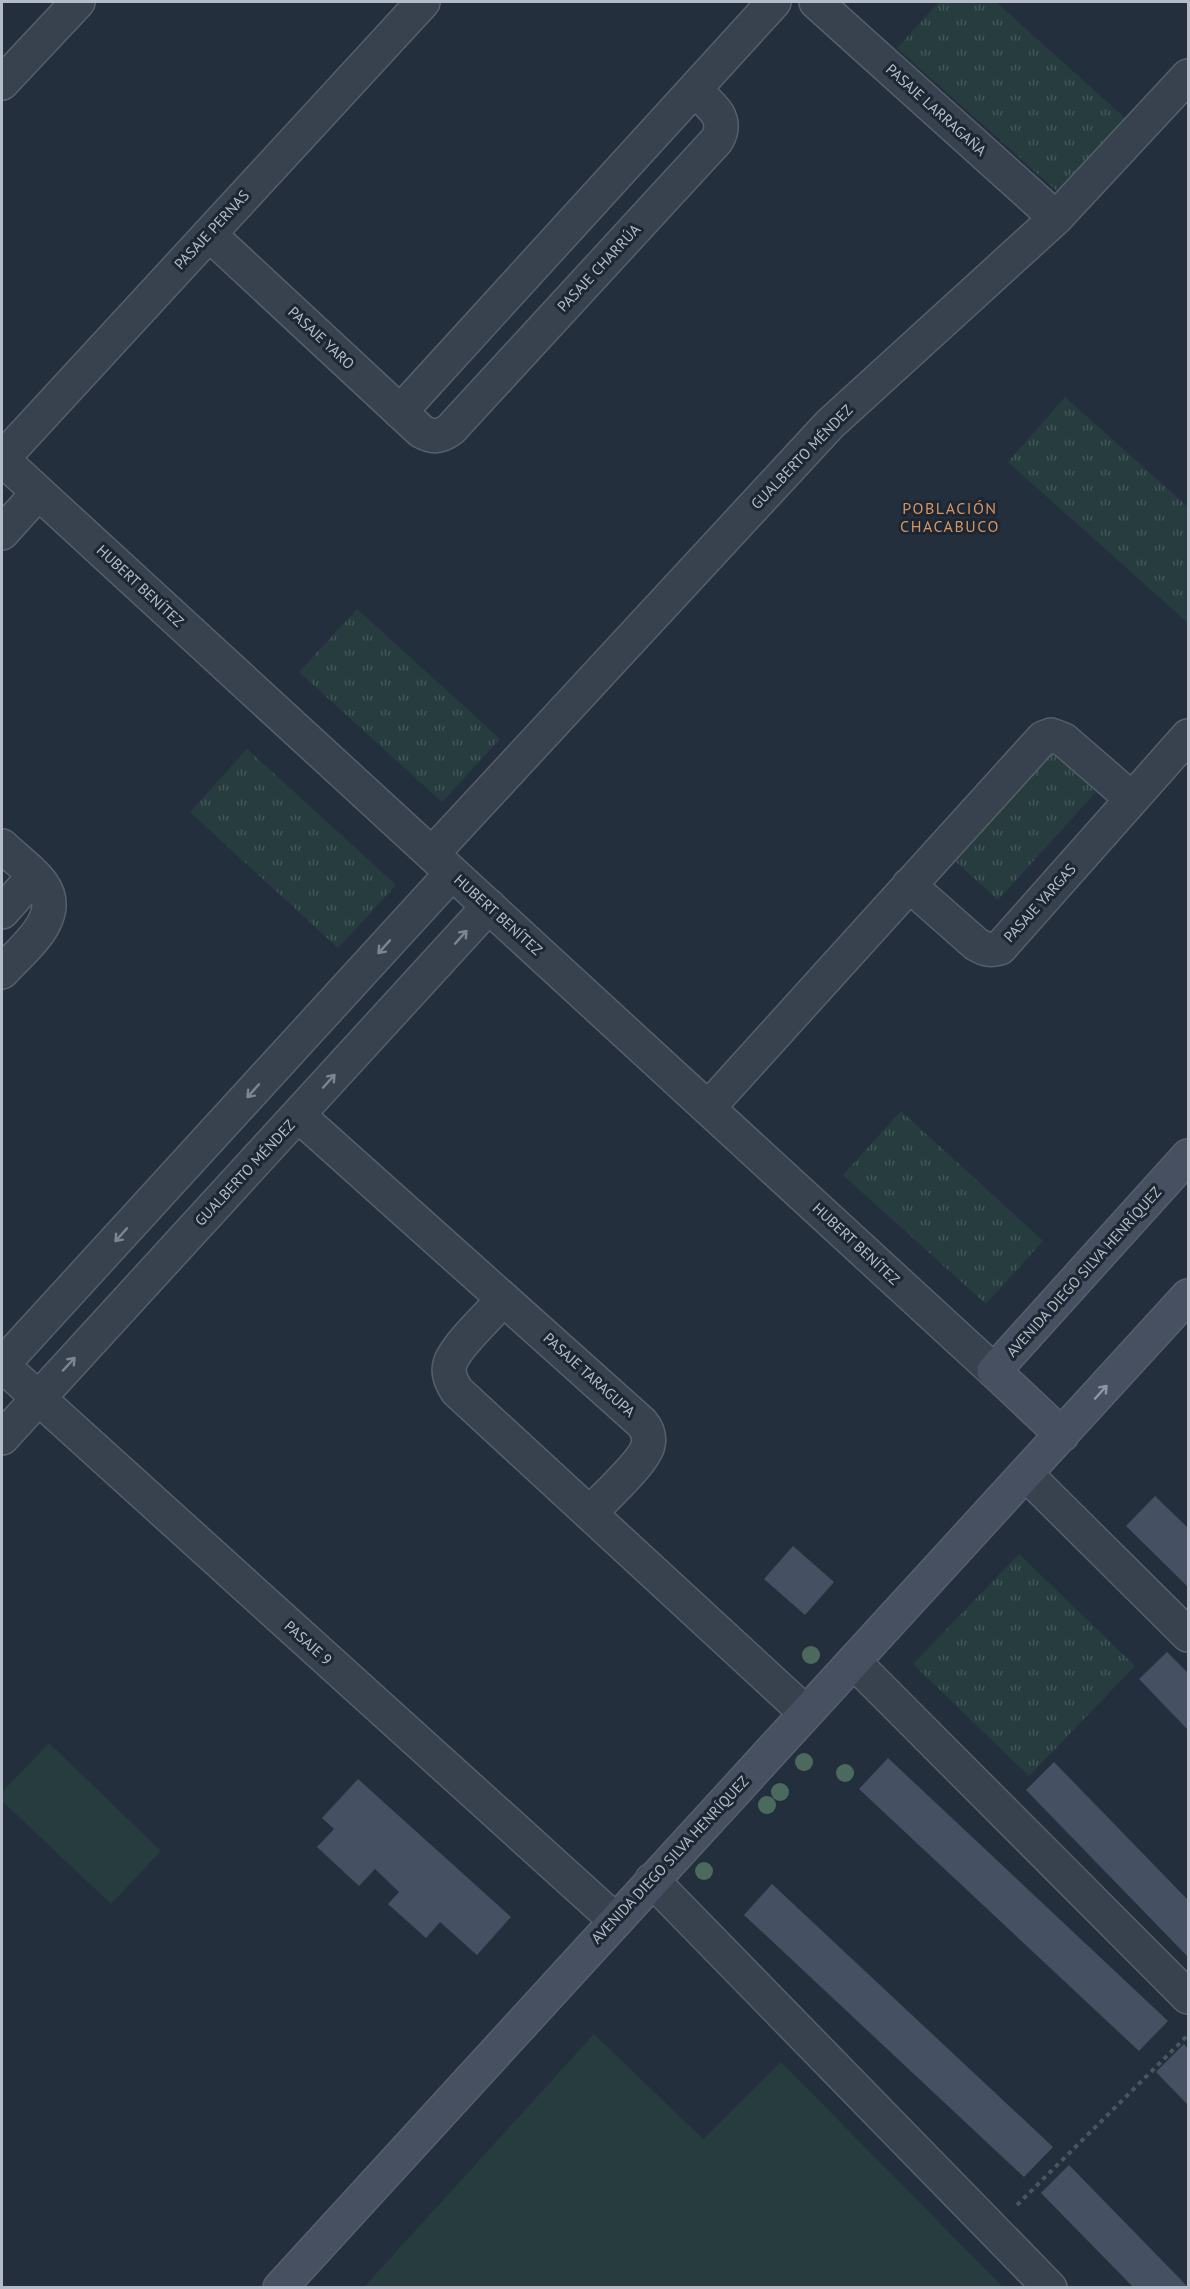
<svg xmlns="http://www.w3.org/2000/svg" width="1190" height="2289" font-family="'PT Sans',sans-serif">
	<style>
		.grass { fill: url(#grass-tufts) }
		.pitch { fill: #263c3f }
		.building { fill: #455162 }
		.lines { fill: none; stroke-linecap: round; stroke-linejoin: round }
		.street-casing { stroke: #565f6c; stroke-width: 36 }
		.secondary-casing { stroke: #565f6c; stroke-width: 36 }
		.path { stroke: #44595c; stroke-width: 4; stroke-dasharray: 4.5 4.5; stroke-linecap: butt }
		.street { stroke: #38414e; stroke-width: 33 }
		.secondary { stroke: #465061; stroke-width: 33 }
		.tree { fill: #4b6a5d }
		.oneway { stroke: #7c8592 }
		.oneway2 { stroke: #8e96a5 }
		.labels { text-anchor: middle; stroke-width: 6; stroke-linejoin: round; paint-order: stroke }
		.street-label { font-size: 15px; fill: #b4bcc9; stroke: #1d2633 }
		.neighbourhood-label { font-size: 16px; letter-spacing: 1.5px; fill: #d59563; stroke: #1d2633 }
	</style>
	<defs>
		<pattern id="grass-tufts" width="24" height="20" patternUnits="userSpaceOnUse" patternTransform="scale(1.5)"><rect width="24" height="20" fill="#263c3f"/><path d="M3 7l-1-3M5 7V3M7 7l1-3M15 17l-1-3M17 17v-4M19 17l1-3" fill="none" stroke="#435659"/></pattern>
	</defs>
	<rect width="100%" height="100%" fill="#242f3e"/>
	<!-- grass -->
	<path class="grass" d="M939 2H996L1126 119 1059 193 897 48Z
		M1065 397 1188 507V623L1008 462Z
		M357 609 500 739 442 802 299 672Z
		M247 749 396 885 338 948 190 812Z
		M1052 752 1096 792 998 900 954 860Z
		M901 1111 1043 1241 986 1304 843 1175Z
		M1019 1554 1135 1666 1029 1776 913 1664Z"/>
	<!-- pitch -->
	<path class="pitch" d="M49 1743 161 1851 111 1904 2 1801V1792Z
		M594 2034 703 2139 781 2062 1003 2287H364Z"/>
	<!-- building -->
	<path class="building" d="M1155 1496 1188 1528V1587L1126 1526Z
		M793 1546 834 1582 805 1615 764 1579Z
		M1167 1652 1188 1673V1730L1139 1679Z
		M888 1758 1168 2021 1139 2051 859 1789Z
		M1054 1762 1188 1900V1957L1026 1790Z
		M358 1779 511 1917 477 1955 440 1922 426 1938 388 1904 399 1892 375 1869 359 1886 317 1847 334 1829 322 1818Z
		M772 1884 1053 2147 1024 2177 744 1915Z
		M1184 2044 1188 2049V2105L1156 2072Z
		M1069 2165 1188 2287V2288H1134L1041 2193Z"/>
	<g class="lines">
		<!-- street casing -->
		<g class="street-casing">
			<path id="street" d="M816 2 1056 218
				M2 83 78 2
				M209 234 421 431C433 438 440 437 451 429L717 140C730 117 709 104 694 90
				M400 412 774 2
				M2 459 994 1371
				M2 459 423 2
				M2 533 38 493
				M2 846C14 858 32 870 42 884 66 918 22 949 2 972
				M432 854 830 424 1056 218 1188 76
				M909 885 976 944C984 949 990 951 1000 948L1188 736
				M2 912 34 876
				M708 1108 1043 738 1051 735 1064 740 1132 799
				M298 1115 642 1423C647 1429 650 1436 648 1445 645 1461 603 1499 590 1513
				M504 1299C491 1313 454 1348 450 1364 447 1374 452 1383 457 1391L806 1713
				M2 1365 615 1920
				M2 1365 452 873
				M2 1438 489 906
				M1026 1474 1188 1635
				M854 1662 1188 1997
				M652 1880 1050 2288"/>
		</g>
		<!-- secondary casing -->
		<g class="secondary-casing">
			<path id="secondary" d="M1062 1435 994 1371 1188 1156
				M280 2288 1188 1296"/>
		</g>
		<!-- path -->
		<path class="path" d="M1017 2205 1188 2035"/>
		<!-- street -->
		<use href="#street" class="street"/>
		<!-- secondary -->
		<use href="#secondary" class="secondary"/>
	</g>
	<!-- trees -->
	<g class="tree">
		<circle cx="811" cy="1655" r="9"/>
		<circle cx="804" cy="1762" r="9"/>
		<circle cx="845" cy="1773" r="9"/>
		<circle cx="780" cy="1792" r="9"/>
		<circle cx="767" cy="1805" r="9"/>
		<circle cx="704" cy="1871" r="9"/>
	</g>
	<!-- one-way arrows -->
	<defs><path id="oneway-shaft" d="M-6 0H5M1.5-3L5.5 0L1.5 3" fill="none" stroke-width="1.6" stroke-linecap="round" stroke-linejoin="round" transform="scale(1.5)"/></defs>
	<g class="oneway">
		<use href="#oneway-shaft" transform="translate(461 937) rotate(-48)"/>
		<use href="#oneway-shaft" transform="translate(384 947) rotate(132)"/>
		<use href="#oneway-shaft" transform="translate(329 1081) rotate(-48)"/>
		<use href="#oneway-shaft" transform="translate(253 1091) rotate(132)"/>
		<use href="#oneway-shaft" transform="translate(121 1235) rotate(132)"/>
		<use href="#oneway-shaft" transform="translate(69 1364) rotate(-47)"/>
	</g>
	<use class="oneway2" href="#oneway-shaft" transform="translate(1101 1392) rotate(-48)"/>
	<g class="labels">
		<!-- street labels -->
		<g class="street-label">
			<text transform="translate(936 110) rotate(42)" y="5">PASAJE LARRAGAÑA</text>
			<text transform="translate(212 230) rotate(-47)" y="5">PASAJE PERNAS</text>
			<text transform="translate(599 268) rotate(-47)" y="5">PASAJE CHARRÚA</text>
			<text transform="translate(321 338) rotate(43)" y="5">PASAJE YARO</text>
			<text transform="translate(802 457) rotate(-46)" y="5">GUALBERTO MÉNDEZ</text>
			<text transform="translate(140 586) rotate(43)" y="5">HUBERT BENÍTEZ</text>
			<text transform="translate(1040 903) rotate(-48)" y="5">PASAJE YARGAS</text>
			<text transform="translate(498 915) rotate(42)" y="5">HUBERT BENÍTEZ</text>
			<text transform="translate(245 1173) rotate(-47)" y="5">GUALBERTO MÉNDEZ</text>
			<text transform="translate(856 1244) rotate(43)" y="5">HUBERT BENÍTEZ</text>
			<text transform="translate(1084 1272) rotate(-48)" y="5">AVENIDA DIEGO SILVA HENRÍQUEZ</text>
			<text transform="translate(589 1375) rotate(42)" y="5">PASAJE TARAGUPA</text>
			<text transform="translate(308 1643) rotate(42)" y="5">PASAJE 9</text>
			<text transform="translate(670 1860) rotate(-47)" y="5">AVENIDA DIEGO SILVA HENRÍQUEZ</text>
		</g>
		<!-- neighbourhood labels -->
		<g class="neighbourhood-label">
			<text x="950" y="514">POBLACIÓN<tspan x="950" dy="18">CHACABUCO</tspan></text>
		</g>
	</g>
	<!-- border -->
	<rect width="1190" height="2289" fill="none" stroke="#b4bcc9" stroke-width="6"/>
</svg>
